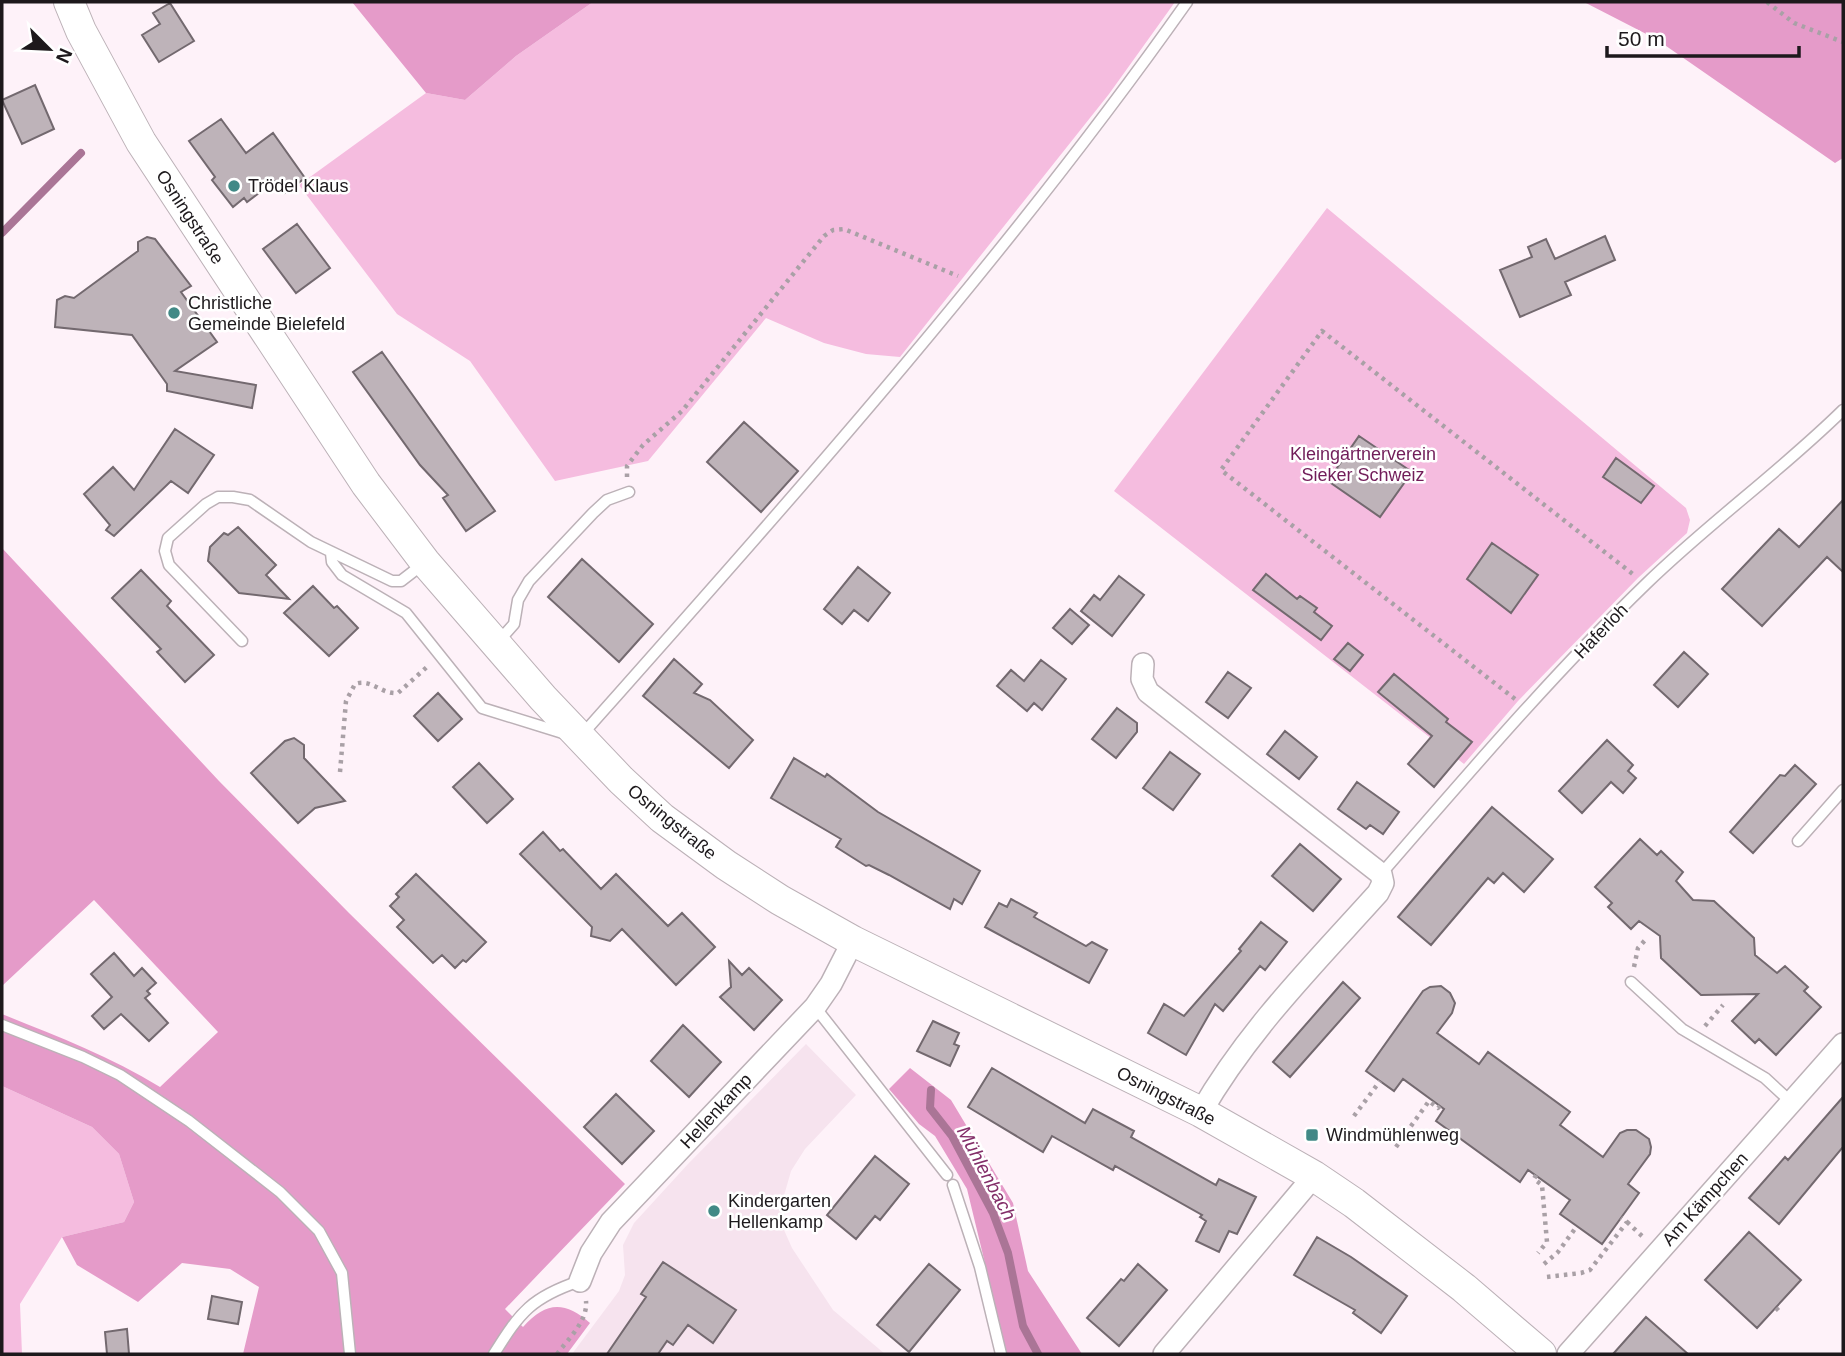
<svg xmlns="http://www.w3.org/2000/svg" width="1845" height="1356" font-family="Arial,sans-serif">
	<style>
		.built { fill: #f6e3ee }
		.green { fill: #f5bcdf }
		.forest { fill: #e59bc9 }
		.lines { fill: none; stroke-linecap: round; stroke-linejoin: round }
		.stream { stroke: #aa7596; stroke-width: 8 }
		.building { fill: #beb3b9; stroke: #73696f; stroke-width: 2 }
		.lane-casing { stroke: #bcb1b7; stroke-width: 13 }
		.street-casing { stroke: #bcb1b7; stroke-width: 24 }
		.secondary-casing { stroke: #bcb1b7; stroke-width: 32 }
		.path { stroke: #a9a0a6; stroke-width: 4.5; stroke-dasharray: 3.5 5; stroke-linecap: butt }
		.lane { stroke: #fff; stroke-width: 10 }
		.street { stroke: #fff; stroke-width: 21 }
		.secondary { stroke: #fff; stroke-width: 30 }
		.poi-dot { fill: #418986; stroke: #fff; stroke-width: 2.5 }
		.labels { text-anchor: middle; stroke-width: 5; stroke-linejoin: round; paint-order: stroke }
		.poi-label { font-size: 18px; fill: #1d191c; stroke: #fff; text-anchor: start }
		.street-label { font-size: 18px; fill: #1d191c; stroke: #fff }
		.park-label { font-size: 18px; fill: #711d59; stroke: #fff }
		.water-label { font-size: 19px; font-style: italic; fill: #832e69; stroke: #fff }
	</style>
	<rect width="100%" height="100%" fill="#fef2f9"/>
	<!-- built -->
	<path class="built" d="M806 1044 856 1095 805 1149 791 1171 783 1199 784 1230 792 1248 833 1310 885 1354H572L619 1291 625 1275 623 1245 634 1223 688 1164Z"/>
	<!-- green -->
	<path class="green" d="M593 2H1175L1109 94 900 357 866 354 824 343 766 318 648 461 555 481 470 361 397 314 299 185 426 93 465 100 516 56Z
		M1327 208 1686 508 1690 520 1687 533 1638 578 1518 701 1464 764 1114 491Z
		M2 1086 92 1127 119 1154 134 1202 124 1222 62 1237 20 1304 22 1354H2Z"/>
	<!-- forest -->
	<path class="forest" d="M352 2H593L516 56 465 100 426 93Z
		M1584 2H1843V158L1835 163 1656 39Z
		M2 548 219 781 349 913 625 1184 505 1309 523 1327C546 1301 565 1301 590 1323L567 1354H243L259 1287 230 1269 182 1263 138 1302 77 1265 62 1237 124 1222 134 1202 119 1154 92 1127 2 1086V1014C56 1036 110 1056 160 1087L218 1032 94 900 2 986Z
		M910 1068 951 1100 1013 1203 1028 1271 1082 1354H1007L967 1189 935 1136 919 1124 889 1089Z"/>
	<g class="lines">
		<!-- stream -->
		<path class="stream" d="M2 233 81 153
			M931 1090 930 1108 952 1136 993 1213 1008 1253 1023 1326 1038 1354"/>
	</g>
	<!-- building -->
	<path class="building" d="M170 3 194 41 159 62 142 35 160 24 153 13Z
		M35 85 54 129 22 144 2 100Z
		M221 119 246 153 273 133 305 178 285 193 275 181 247 202 244 198 233 207 212 180 215 177 189 141Z
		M297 224 330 268 296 293 263 249Z
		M1605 236 1615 260 1565 282 1571 295 1520 317 1500 270 1532 257 1528 247 1546 239 1555 259Z
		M147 237 155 239 191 286 181 292 217 342 175 371 256 385 252 408 167 391V384L132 335 55 327 57 300 65 296 74 298 138 251V242Z
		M382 352 495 511 466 531 443 498 448 495 420 465 353 372Z
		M744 422 798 471 761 512 707 462Z
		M175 429 214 455 188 493 171 481 114 536 106 530 110 525 84 494 113 467 134 490Z
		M1359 436 1412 472 1380 517 1328 481Z
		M1616 458 1654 486 1641 503 1603 477Z
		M1843 500V572L1827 557 1762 626 1722 589 1779 529 1799 547Z
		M238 527 276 565 266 575 289 599 239 593 208 561 210 547 224 533 228 535Z
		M1492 543 1538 575 1511 613 1467 579Z
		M582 559 653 624 619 662 548 597Z
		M858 567 890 593 868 621 854 610 842 624 824 609Z
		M141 570 171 601 167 606 214 655 185 682 157 652 161 649 112 598Z
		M1266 574 1297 599 1300 596 1317 608 1314 612 1332 626 1321 640 1253 590Z
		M1119 576 1144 595 1112 636 1081 611 1094 595 1100 600Z
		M313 586 334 608 337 606 358 628 329 656 284 613Z
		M1070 609 1089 625 1072 644 1053 628Z
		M1348 643 1363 655 1350 671 1334 659Z
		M1684 652 1708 674 1678 707 1654 685Z
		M674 659 702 684 694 693 710 700 753 740 729 768 643 696Z
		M1041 660 1066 679 1042 710 1034 703 1027 711 997 686 1011 670 1024 681Z
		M1228 672 1251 688 1228 718 1206 702Z
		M1394 674 1448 719 1446 722 1472 742 1434 787 1408 764 1432 736 1378 692Z
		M438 693 462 719 438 741 414 716Z
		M1117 708 1137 723V732L1116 758 1092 739Z
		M1285 731 1317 757 1299 779 1267 754Z
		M294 738 304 745V758L345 801 315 808 298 823 251 773 285 741Z
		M1607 740 1633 765 1628 771 1636 778 1623 793 1611 782 1582 813 1559 791Z
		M1170 752 1200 774 1173 810 1143 788Z
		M794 758 825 777 827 774 878 812 980 871 962 904 954 899 950 909 889 875 869 865 866 866 836 847 841 839 771 798Z
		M479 763 513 799 487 823 453 787Z
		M1795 765 1816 784 1753 853 1730 832 1780 775 1785 776Z
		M1357 782 1399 812 1383 834 1370 825 1366 829 1338 809Z
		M1492 807 1553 859 1524 892 1503 873 1494 883 1488 878 1431 945 1398 917Z
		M543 832 560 851 563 849 601 889 616 874 668 926 682 913 715 947 676 985 622 929 610 941 591 936 592 927 520 854Z
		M1640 839 1657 855 1661 851 1683 872 1676 881 1693 900 1714 901 1754 938 1755 955 1777 973 1785 966 1808 987 1804 991 1821 1007 1776 1055 1759 1039 1755 1043 1732 1021 1758 994 1701 995 1661 958 1660 936 1639 921 1631 929 1608 907 1612 903 1595 887Z
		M1300 844 1341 879 1313 911 1272 876Z
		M416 874 486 942 466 962 463 960 455 968 442 955 433 963 397 927 404 920 390 906 399 897 396 894Z
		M1011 899 1037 913 1034 917 1086 946 1092 942 1107 950 1089 983 985 927 999 903 1007 907Z
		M1261 922 1287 942 1265 970 1260 966 1223 1011 1215 1004 1186 1055 1148 1033 1164 1004 1184 1016 1241 951 1239 949Z
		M114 953 134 976 142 968 156 983 147 991 150 994 145 998 168 1023 149 1041 121 1014 104 1029 92 1016 112 997 91 974Z
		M729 961 742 975 749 968 782 1000 754 1030 720 997 731 987Z
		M1343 982 1360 998 1290 1077 1273 1062Z
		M1441 986 1450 993 1455 1003 1452 1013 1437 1033 1479 1064 1488 1052 1570 1112 1560 1125 1603 1157 1620 1133 1627 1130H1636L1649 1139 1651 1147 1650 1154 1628 1184 1639 1193 1602 1244 1560 1214 1570 1200 1528 1170 1520 1182 1436 1121 1444 1109 1403 1079 1394 1091 1366 1071 1423 991 1430 987Z
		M933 1021 959 1033 954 1044 959 1046 950 1066 917 1051Z
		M683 1025 721 1062 689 1097 651 1061Z
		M992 1068 1085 1123 1093 1109 1134 1131 1131 1137 1216 1185 1219 1179 1256 1197 1237 1234 1229 1231 1219 1252 1196 1241 1206 1221 1200 1217 1202 1215 1115 1166 1113 1170 1052 1136 1043 1152 968 1107Z
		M616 1094 654 1131 622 1164 584 1127Z
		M1843 1097V1147L1779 1224 1749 1198 1785 1157 1788 1160Z
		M875 1156 909 1184 880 1220 875 1216 856 1239 827 1215Z
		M1749 1232 1801 1280 1757 1328 1705 1280Z
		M1317 1237 1351 1257 1407 1296 1381 1333 1353 1313 1355 1310 1294 1275Z
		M663 1262 736 1310 713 1343 688 1325 673 1345 667 1341 658 1354H607L646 1297 641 1294Z
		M929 1264 960 1290 909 1352 877 1325Z
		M1138 1264 1167 1290 1119 1346 1087 1318 1121 1279 1124 1281Z
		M212 1296 242 1302 238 1324 208 1319Z
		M1646 1317 1688 1354H1613Z
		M127 1329 129 1354H107L105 1332Z"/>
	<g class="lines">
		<!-- lane casing -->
		<g class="lane-casing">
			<path id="lane" d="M331 553 332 562 342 575 406 613 482 708 566 734
				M242 641 169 565 165 551 168 538 206 504 218 497H233L250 500 311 542 392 581H401L423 564
				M497 643 514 624 518 600 529 581 593 513 607 500 629 492
				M581 736C792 498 1004 261 1187 2
				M1798 841 1843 790
				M1381 874C1467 775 1553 674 1647 583 1710 522 1781 471 1843 410
				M1631 982 1682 1029 1765 1078 1791 1102
				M815 1007 947 1175
				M2 1025 83 1057 120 1075 189 1121 280 1192 319 1231 342 1273 350 1354
				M953 1185 980 1267 1001 1354
				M494 1354C520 1312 532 1297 580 1281"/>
		</g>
		<!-- street casing -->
		<g class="street-casing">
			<path id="street" d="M1143 664 1142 679 1148 692 1381 874 1383 883 1378 893C1315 963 1248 1030 1201 1112
				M580 1281 591 1253 611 1222 815 1007 831 984 853 941
				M1164 1354 1314 1176
				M1568 1354 1843 1044"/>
		</g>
		<!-- secondary casing -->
		<g class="secondary-casing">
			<path id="secondary" d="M69 2 81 31 141 142 366 484 425 562 543 698 621 780 662 818 726 865 780 900 853 941 1201 1112 1314 1176 1354 1203 1464 1288 1541 1354"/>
		</g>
		<!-- path -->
		<path class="path" d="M1767 2 1794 23 1843 42
			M627 477V466L643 445 682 411 824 236 833 230 844 229 958 276
			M1515 699 1221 470 1322 331 1634 575
			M340 772 346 701 355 684C371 678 382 695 398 693L428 666
			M1634 967 1638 948 1647 938
			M1705 1026 1723 1005
			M1354 1116 1380 1081
			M1396 1147 1429 1101 1438 1108 1440 1106
			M1536 1175 1534 1179 1542 1185 1547 1242 1538 1253
			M1627 1222 1642 1236
			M1544 1264 1558 1252 1577 1226
			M1547 1277 1581 1273 1590 1270 1627 1222 1621 1218
			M1776 1308 1781 1313
			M557 1354C568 1339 588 1321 586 1301"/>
		<!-- lane -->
		<use href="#lane" class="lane"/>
		<!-- street -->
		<use href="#street" class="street"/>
		<!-- secondary -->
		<use href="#secondary" class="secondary"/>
	</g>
	<!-- markers -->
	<g class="poi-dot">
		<circle cx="234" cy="186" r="7"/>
		<circle cx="174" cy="313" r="7"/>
		<rect x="1305" y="1128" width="14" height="14" rx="3.5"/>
		<circle cx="714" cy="1211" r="7"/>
	</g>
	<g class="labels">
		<!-- poi labels -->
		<g class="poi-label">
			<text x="248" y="192">Trödel Klaus</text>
			<text x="188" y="309">Christliche<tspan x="188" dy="21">Gemeinde Bielefeld</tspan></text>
			<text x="1326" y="1141">Windmühlenweg</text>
			<text x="728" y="1207">Kindergarten<tspan x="728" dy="21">Hellenkamp</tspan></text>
		</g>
		<!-- street labels -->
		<g class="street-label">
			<text transform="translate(190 217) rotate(57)" y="6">Osningstraße</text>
			<text transform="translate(1601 631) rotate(-46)" y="6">Haferloh</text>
			<text transform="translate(672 822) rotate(39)" y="6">Osningstraße</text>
			<text transform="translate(1166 1096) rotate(27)" y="6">Osningstraße</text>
			<text transform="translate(716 1111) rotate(-47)" y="6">Hellenkamp</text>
			<text transform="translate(1705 1199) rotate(-48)" y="6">Am Kämpchen</text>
		</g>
		<!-- park labels -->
		<g class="park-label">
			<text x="1363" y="460">Kleingärtnerverein<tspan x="1363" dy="21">Sieker Schweiz</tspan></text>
		</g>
		<!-- water labels -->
		<g class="water-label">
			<text transform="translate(987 1173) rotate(62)" y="7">Mühlenbach</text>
		</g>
	</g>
	<!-- border -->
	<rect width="1845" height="1356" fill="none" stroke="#1d191c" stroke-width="7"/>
	<!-- north arrow -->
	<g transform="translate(49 49) rotate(114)" stroke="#ffffff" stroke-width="5" paint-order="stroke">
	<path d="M0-5L12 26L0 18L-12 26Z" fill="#1d191c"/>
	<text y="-10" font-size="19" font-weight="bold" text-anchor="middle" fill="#1d191c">N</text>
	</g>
	<!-- scale -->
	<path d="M1607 46v10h192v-10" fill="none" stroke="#1d191c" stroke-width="3.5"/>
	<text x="1618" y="46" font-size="21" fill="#1d191c" stroke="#ffffff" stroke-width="5" paint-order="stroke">50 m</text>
</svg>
